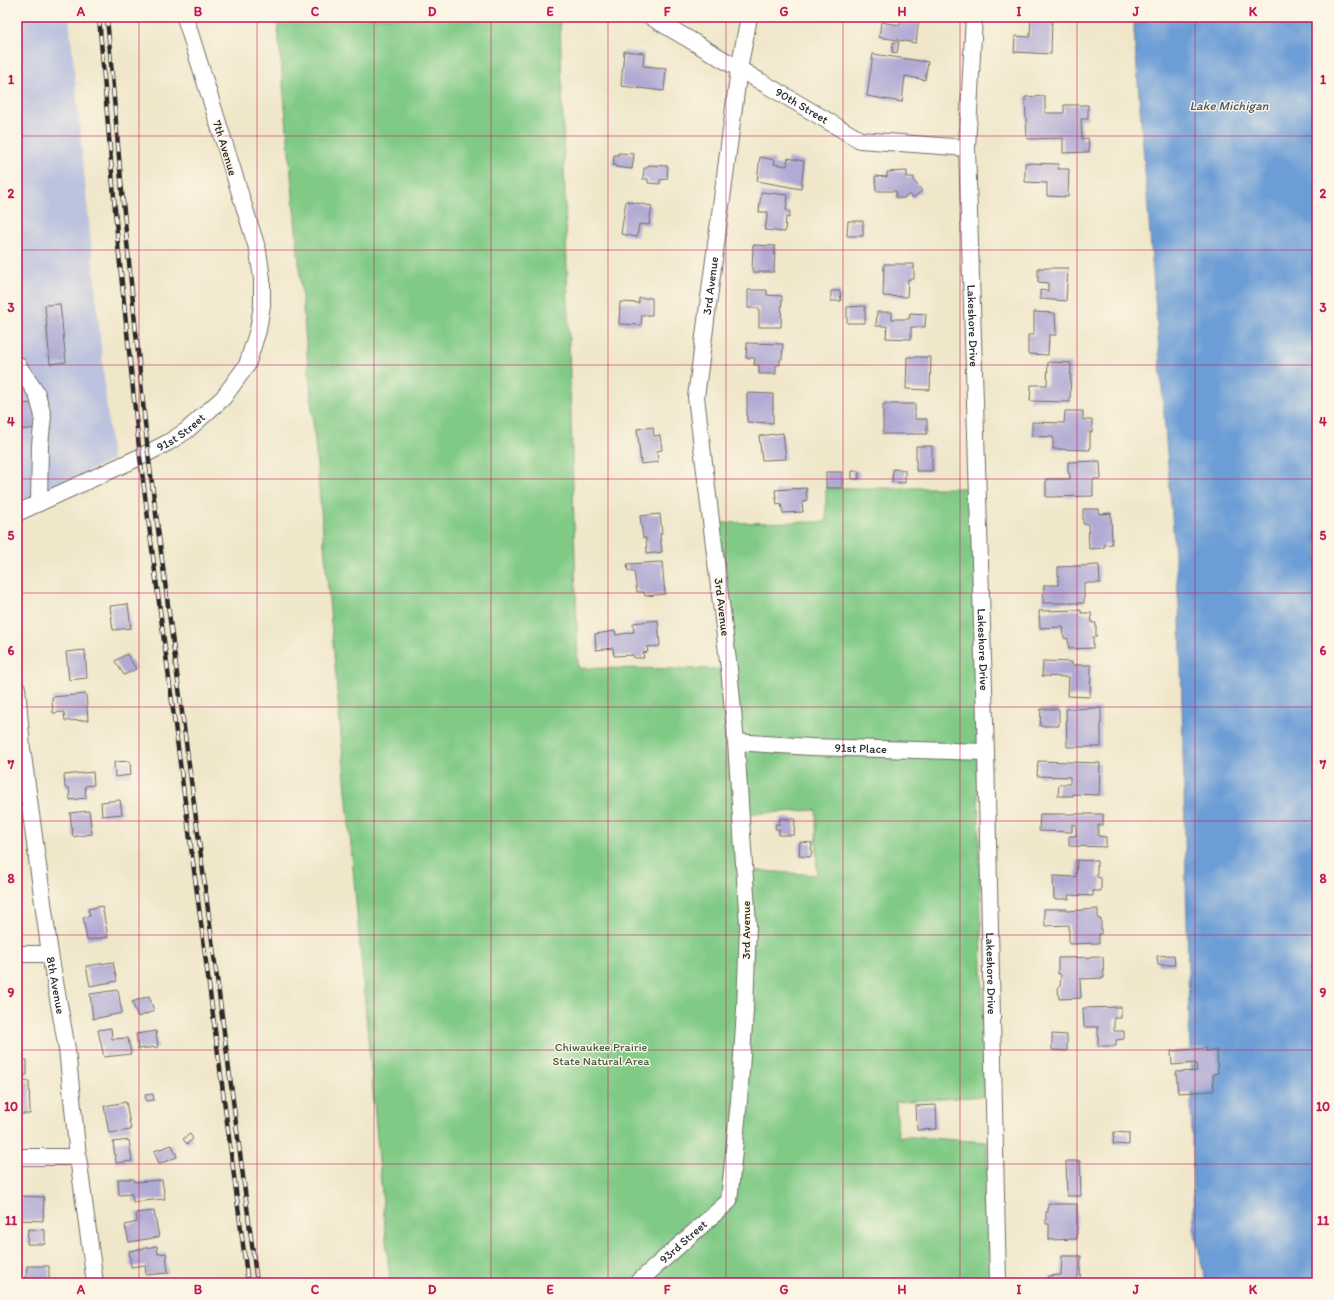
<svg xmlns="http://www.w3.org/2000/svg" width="1334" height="1300" font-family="Itim,sans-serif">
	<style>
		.industrial { fill: #bcc3de }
		.green { fill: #81ca86; stroke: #567a58; fill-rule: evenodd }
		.water { fill: #6c9dd6; stroke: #4c6480 }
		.building { fill: #b1aad4 }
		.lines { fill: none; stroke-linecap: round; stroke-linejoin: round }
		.minor-casing { stroke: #706d63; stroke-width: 18 }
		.minor { stroke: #fff; stroke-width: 16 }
		.rail-casing { stroke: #2b2b2b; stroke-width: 4.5 }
		.rail { stroke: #fcf5e5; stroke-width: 3; stroke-dasharray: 9; stroke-linecap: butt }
		.grid { fill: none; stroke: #c2185b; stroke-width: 1; stroke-opacity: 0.55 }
		.labels { text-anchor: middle; stroke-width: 3; stroke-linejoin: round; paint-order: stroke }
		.street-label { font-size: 12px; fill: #2b2b2b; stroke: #fcf5e5 }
		.park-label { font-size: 12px; fill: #455b46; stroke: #fcf5e5 }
		.water-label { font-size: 13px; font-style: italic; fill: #45596f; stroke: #fcf5e5 }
		.neatline { fill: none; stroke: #c2185b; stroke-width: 1.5 }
		.grid-label { font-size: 13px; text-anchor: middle; font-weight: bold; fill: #c2185b }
	</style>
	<rect width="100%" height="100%" fill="#fcf5e5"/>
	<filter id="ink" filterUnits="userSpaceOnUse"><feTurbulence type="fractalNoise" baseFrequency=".025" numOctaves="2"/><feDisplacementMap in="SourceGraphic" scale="8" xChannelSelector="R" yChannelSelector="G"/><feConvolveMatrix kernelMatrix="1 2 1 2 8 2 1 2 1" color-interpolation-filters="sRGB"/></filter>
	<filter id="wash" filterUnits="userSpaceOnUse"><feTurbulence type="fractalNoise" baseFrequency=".012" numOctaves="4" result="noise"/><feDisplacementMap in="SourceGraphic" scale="16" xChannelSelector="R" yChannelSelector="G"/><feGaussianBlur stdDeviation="0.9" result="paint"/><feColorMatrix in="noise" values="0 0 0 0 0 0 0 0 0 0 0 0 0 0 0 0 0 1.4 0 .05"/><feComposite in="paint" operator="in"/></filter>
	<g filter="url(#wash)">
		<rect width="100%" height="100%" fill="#f0e7ca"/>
		<!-- industrial -->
		<path class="industrial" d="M17 17H69L112 460 67 481 17 502Z"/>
		<!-- green -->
		<path class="green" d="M277 17H560L578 668 729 669 711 523 826 522V488H978V791L985 1096 896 1102 898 1136 987 1142 990 1283H390ZM816 810 817 875 750 870 747 814Z"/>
		<!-- water -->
		<path class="water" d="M1134 17H1317V1283H1206L1194 1229 1180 619 1134 31Z"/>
		<g id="blocks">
			<!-- building -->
			<path class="building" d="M901 17H919L916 43 879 37 881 22 900 25Z
				M1031 17H1052L1051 54 1014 52 1015 36 1030 37Z
				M893 42H899L897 53 892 52Z
				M624 51 644 53 643 66 666 68 664 91 621 86Z
				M873 54 928 62 925 80 905 76 902 102 867 96Z
				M1045 96V113H1064V105H1088V119H1081L1082 139 1088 138 1089 152 1063 153V138L1027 139 1025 97Z
				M618 153 634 154 632 169 616 167V165H613L614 155H618Z
				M760 157 775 160 774 164 787 166 788 158 804 161 801 189 757 181Z
				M1025 163 1059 164 1058 169H1069L1068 197 1047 196V183L1025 182Z
				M648 165 668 166 667 179 660 180V184L648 183V179H643L644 168H648Z
				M907 171V177H914V181L922 191 913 198 910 194 904 198H896V191H876L875 176 887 177V172Z
				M761 192 788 195 786 210 790 212 789 218 786 217 785 232 765 230 768 212H759Z
				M626 201 652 206 649 225 639 224 637 237 621 234Z
				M848 221H863V236H847Z
				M753 245 775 246 774 272H752Z
				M884 264H914V279H908L907 297 883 296Z
				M1038 268H1068L1066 301 1040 299V290L1048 291V283L1038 282Z
				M748 290H767V295L782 296 781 327H759V308H748Z
				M831 291H840L841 301H831Z
				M639 298H652V315H642L641 325 619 324 620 302 639 303Z
				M60 304 66 362 50 364 45 305Z
				M865 306V323H847V307Z
				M877 312H892V319H909L910 313 926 314 925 327H911V339L886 338 887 326H876Z
				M1034 312 1055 313 1056 335H1049L1048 355 1028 354V335H1034Z
				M747 343 783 344 782 359H780V365H776V374H759V365H754L755 358H746Z
				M907 357H931L930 390 906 389Z
				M1048 362 1071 363 1070 402 1030 401 1031 385H1047Z
				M747 393 773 394V423L747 422Z
				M38 403 40 428 17 430V404Z
				M883 404H915V419H927V434H883Z
				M1065 411H1083V420H1092V432H1090V450L1053 449V437L1032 436V422L1064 423Z
				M653 427 654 436 660 435 662 450 657 451 658 462 641 464 637 429Z
				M783 433 786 459 762 460 759 436Z
				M916 446H932V471H916Z
				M1100 461 1101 479H1093V496L1046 497V479H1070V474H1069L1068 471V462Z
				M893 469 905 470V483L892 482Z
				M852 471H859V479H852Z
				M826 472H842V488H826Z
				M806 488 807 501 802 502 803 512 783 513 781 504 777 505 775 490Z
				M1083 509H1099V514L1111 513 1112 544 1104 545V548L1089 549 1088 524H1083Z
				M660 514 662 534H660L662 552 647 554 646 538H643L640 516Z
				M662 562 665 594 645 596 644 592H637L634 571H628L627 564Z
				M1099 565 1100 583H1084V603H1043L1044 585H1058V567Z
				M128 604 131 628 113 630 110 606Z
				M1081 610V613H1091L1092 623H1096V637H1093V648L1069 649 1068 639 1064 638 1063 627 1040 628 1039 611Z
				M658 620 660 646 647 647 648 652 643 653 644 658H634L633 655 614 656 613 648 596 650 595 634 615 631 616 635 634 632 633 623Z
				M85 650 87 678 69 680 66 652Z
				M127 654 136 669 124 675 115 661Z
				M1043 661 1072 662V665H1091L1090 697 1068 696 1069 677 1042 676Z
				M86 694 88 720 65 721 64 712 53 713 52 697Z
				M1101 708V747H1067L1066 709Z
				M1041 709H1059V726H1040Z
				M130 761 131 775 115 777 114 762Z
				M1038 761 1100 763 1099 795 1073 794V796H1058L1059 784H1070V777L1037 776Z
				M93 772 94 785 85 786 86 798 70 800 69 788H65L64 775Z
				M120 800 122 814 102 816 101 802Z
				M89 811 92 834 73 837 70 813Z
				M1040 814H1103V825H1098V836L1106 837V847L1069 846V836H1076V825L1072 824V832L1039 831Z
				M780 818 795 819 794 835H779V829H775L776 824H779Z
				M800 842 812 843 811 857 799 856Z
				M1077 860 1097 861V877L1101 878V891H1093V896L1068 895 1069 899H1054L1053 876 1076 877Z
				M102 906 108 937 87 940 83 917 90 916 88 909Z
				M1044 909H1067V911L1098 909V919H1101V934H1099V943L1069 944V925L1045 926Z
				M1174 955 1175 965H1158L1157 956Z
				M1103 957 1104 978 1080 979 1081 998 1059 999 1058 987H1060L1061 974H1058V958Z
				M113 962 117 981 90 986 86 966Z
				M118 990 122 1013 93 1019 90 994Z
				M149 996 154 1011 138 1017 132 1002Z
				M17 1006H21V1027H17Z
				M1121 1007V1018H1114V1031H1124V1039L1116 1040V1046H1098V1027H1084L1083 1008Z
				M111 1028 112 1039 128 1038 131 1054 104 1057 98 1030Z
				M156 1031 158 1047 138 1049 136 1034Z
				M1052 1034 1067 1035V1051L1052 1050Z
				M1206 1048V1051L1217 1050 1218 1073 1213 1074 1214 1091 1178 1093 1176 1072 1197 1071 1196 1063 1172 1065 1171 1051Z
				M17 1060H27V1075H17Z
				M29 1081 30 1114H18L17 1110V1082Z
				M153 1094 154 1100 146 1101 145 1095Z
				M126 1102 131 1130 109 1133 104 1106Z
				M936 1105 937 1129 917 1130 916 1106Z
				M1114 1132 1129 1133V1145L1113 1144Z
				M190 1134 193 1139 187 1144 183 1139Z
				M129 1140 132 1161 116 1163 113 1142Z
				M172 1145 177 1157 159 1164 154 1151Z
				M1066 1161H1080L1081 1196H1067Z
				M118 1179H134V1182L162 1180 165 1199 133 1202 132 1194 119 1195Z
				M21 1196 44 1197 43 1221 20 1220Z
				M1048 1204H1077V1239L1049 1240V1224H1046V1212H1048Z
				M154 1211 159 1237 129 1242 125 1225 137 1222 136 1213Z
				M28 1229 45 1230V1244H27Z
				M157 1246 158 1254 166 1253 168 1273 146 1275 145 1265 131 1267 129 1251Z
				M1062 1256H1081L1080 1283H1049V1276L1061 1275Z
				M27 1266H49V1283H26Z"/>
		</g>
	</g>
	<g filter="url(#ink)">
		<use href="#blocks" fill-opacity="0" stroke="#706d63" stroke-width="1"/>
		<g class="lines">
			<!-- minor casing -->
			<g class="minor-casing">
				<g id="minor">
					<path id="s1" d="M651 17 860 140 967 148"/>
					<path id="s2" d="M974 17 967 148 986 752 998 1283"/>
					<path d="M17 364 37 394 43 416 40 445 39 503"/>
					<path id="s3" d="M17 513 140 457 169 442 186 431 223 398 247 365 258 330 262 305V279L258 251 185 17"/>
					<path id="s4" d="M17 688 22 748 50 954 67 1049 78 1157 95 1283"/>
					<path id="s5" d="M736 742 811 747 986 752"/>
					<path d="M17 954H50"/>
					<path d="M17 1157H78"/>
					<path id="s6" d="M637 1283 729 1201 739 1101 745 1010 748 925 736 742 729 669 696 397 739 69 749 17"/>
				</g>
			</g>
			<!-- minor -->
			<use href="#minor" class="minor"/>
			<!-- rail casing -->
			<g class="rail-casing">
				<path id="rail" d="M99 17 118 245 140 457 248 1283
					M107 17 122 192 148 453 257 1283"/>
			</g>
			<!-- rail -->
			<use href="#rail" class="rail"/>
		</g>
	</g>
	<!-- grid -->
	<path class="grid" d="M139 17V1283M257 17V1283M374 17V1283M491 17V1283M608 17V1283M726 17V1283M843 17V1283M960 17V1283M1077 17V1283M1195 17V1283M17 136H1317M17 250H1317M17 365H1317M17 479H1317M17 593H1317M17 707H1317M17 821H1317M17 935H1317M17 1050H1317M17 1164H1317"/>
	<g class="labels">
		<!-- street labels -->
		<g class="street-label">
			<text dy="4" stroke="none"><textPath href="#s1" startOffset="175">90th Street</textPath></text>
			<text transform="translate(225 148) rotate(73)" y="4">7th Avenue</text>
			<text dy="4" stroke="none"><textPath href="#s6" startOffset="1043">3rd Avenue</textPath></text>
			<text dy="4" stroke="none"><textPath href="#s2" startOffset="309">Lakeshore Drive</textPath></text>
			<text dy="4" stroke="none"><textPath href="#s3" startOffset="183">91st Street</textPath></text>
			<text transform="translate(722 607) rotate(83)" y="4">3rd Avenue</text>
			<text dy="4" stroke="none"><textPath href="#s2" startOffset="633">Lakeshore Drive</textPath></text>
			<text dy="4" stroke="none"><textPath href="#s5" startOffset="125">91st Place</textPath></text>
			<text transform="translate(746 930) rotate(-90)" y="4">3rd Avenue</text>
			<text dy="4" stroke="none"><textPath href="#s2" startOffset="957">Lakeshore Drive</textPath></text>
			<text dy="4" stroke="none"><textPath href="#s4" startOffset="300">8th Avenue</textPath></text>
			<text dy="4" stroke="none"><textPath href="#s6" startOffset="62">93rd Street</textPath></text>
		</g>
		<!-- park labels -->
		<g class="park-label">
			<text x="601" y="1051">Chiwaukee Prairie<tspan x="601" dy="14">State Natural Area</tspan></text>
		</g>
		<!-- water labels -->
		<g class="water-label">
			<text x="1229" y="110">Lake Michigan</text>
		</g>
	</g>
	<!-- margin -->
	<rect width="1334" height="1300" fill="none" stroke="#fcf5e5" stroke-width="44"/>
	<rect x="22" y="22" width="1290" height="1256" class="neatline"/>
	<g class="grid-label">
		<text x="81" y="16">A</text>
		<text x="198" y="16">B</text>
		<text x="315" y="16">C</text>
		<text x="432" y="16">D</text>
		<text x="550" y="16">E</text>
		<text x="667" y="16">F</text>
		<text x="784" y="16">G</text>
		<text x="902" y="16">H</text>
		<text x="1019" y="16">I</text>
		<text x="1136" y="16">J</text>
		<text x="1253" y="16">K</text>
		<text x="11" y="84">1</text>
		<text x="1323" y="84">1</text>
		<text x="11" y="198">2</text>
		<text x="1323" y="198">2</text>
		<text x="11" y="312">3</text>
		<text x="1323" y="312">3</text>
		<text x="11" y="426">4</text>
		<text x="1323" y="426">4</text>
		<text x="11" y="540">5</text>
		<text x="1323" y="540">5</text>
		<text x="11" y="655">6</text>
		<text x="1323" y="655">6</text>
		<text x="11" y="769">7</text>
		<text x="1323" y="769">7</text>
		<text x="11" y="883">8</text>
		<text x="1323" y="883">8</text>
		<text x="11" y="997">9</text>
		<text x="1323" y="997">9</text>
		<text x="11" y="1111">10</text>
		<text x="1323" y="1111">10</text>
		<text x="11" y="1225">11</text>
		<text x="1323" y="1225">11</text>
		<text x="81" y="1294">A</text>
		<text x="198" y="1294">B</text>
		<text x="315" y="1294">C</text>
		<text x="432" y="1294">D</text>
		<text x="550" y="1294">E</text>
		<text x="667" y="1294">F</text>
		<text x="784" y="1294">G</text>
		<text x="902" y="1294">H</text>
		<text x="1019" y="1294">I</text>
		<text x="1136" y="1294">J</text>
		<text x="1253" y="1294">K</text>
	</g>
</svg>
